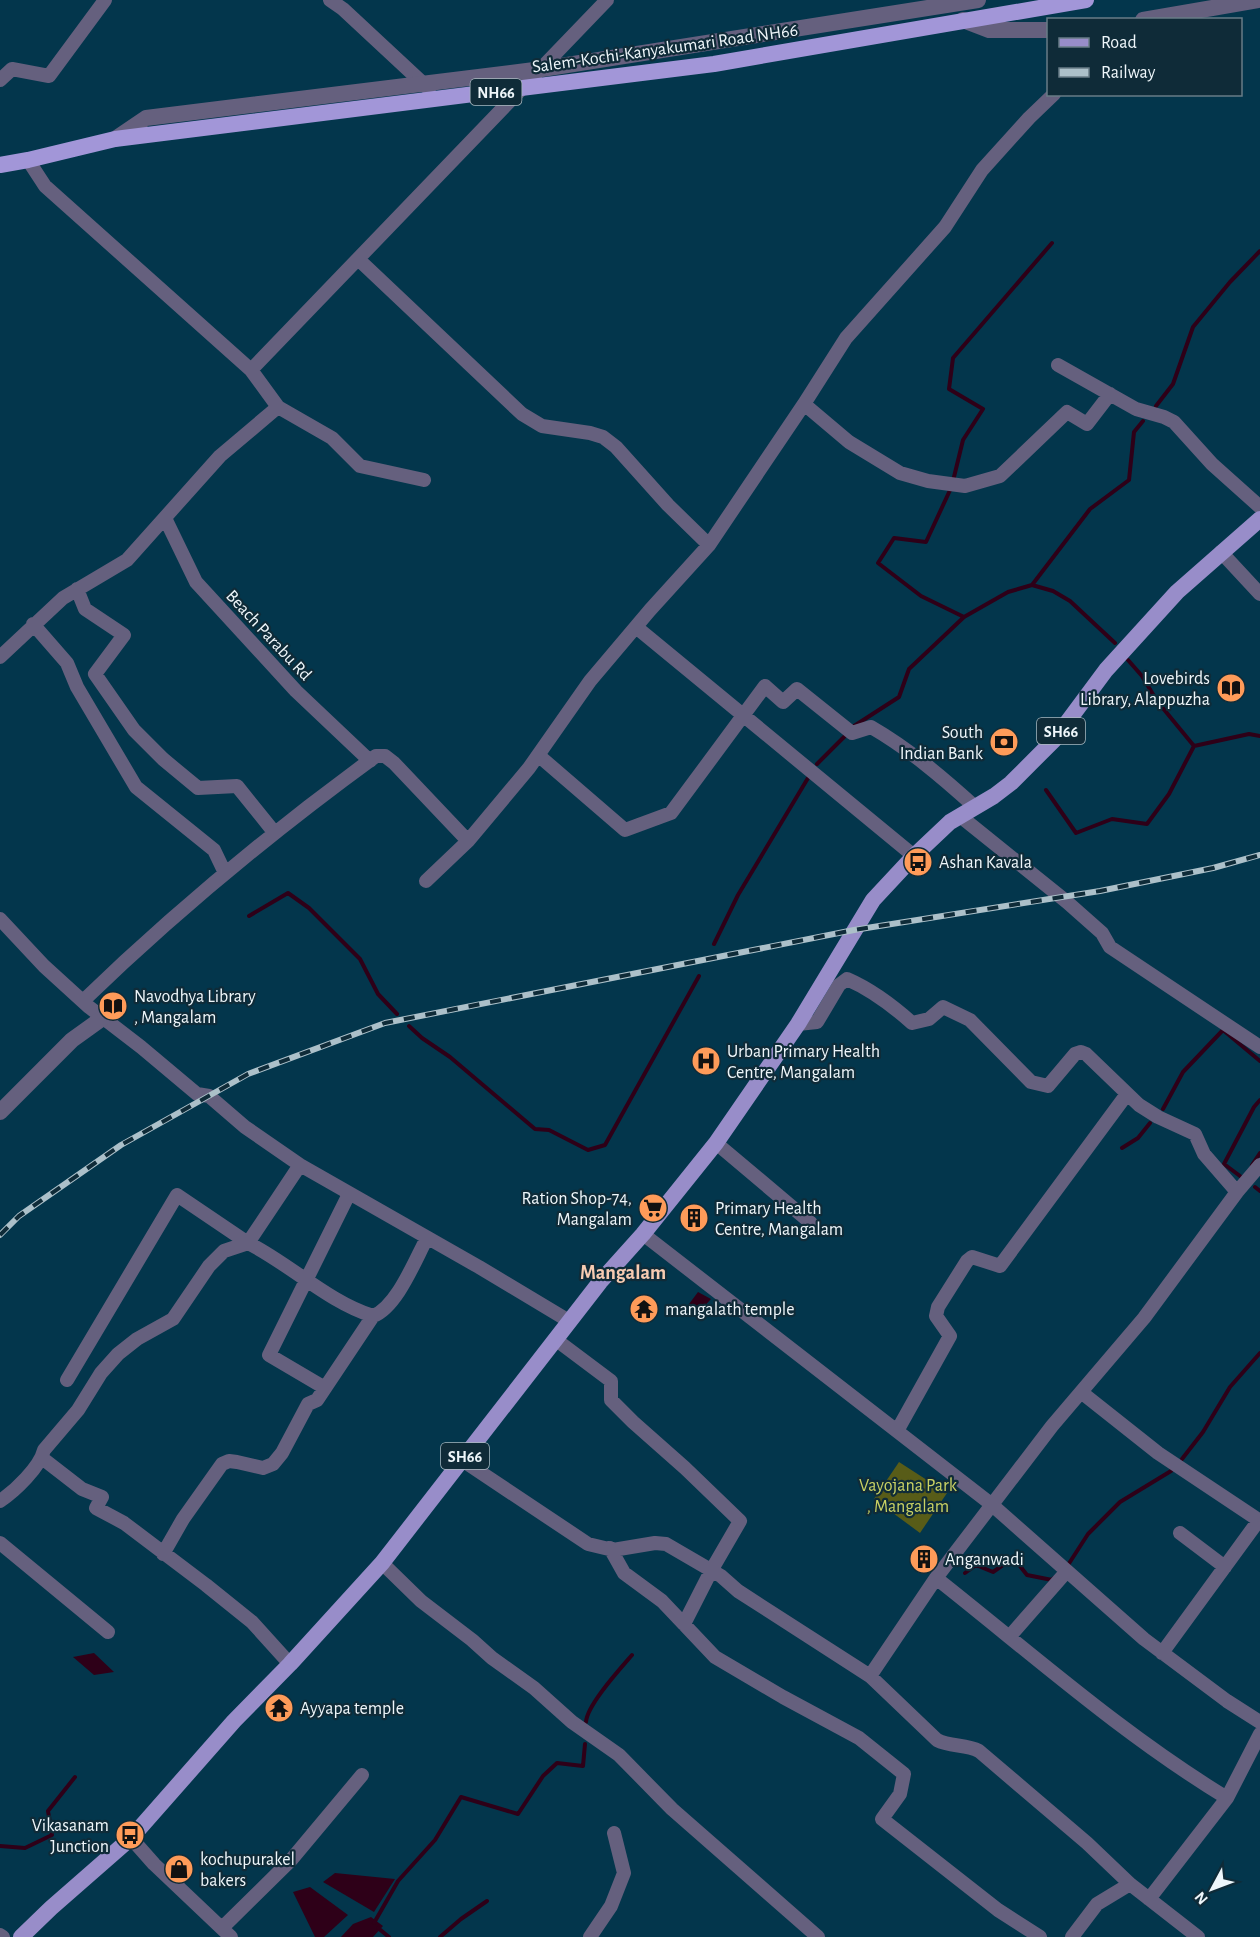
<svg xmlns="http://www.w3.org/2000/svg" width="1260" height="1937" font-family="'Alegreya Sans',sans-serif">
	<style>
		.green { fill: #585c18 }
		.water { fill: #2e0018 }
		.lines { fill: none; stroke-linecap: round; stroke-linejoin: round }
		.stream { stroke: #2e0018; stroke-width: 4 }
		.minor { stroke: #65607e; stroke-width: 14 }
		.tertiary { stroke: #65607e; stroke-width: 16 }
		.primary { stroke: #988dc9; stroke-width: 16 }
		.trunk { stroke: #a296d8; stroke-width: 16 }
		.rail-casing { stroke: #acc0c9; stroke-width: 6 }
		.rail { stroke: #0f2b38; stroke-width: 4; stroke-dasharray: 11; stroke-linecap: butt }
		.labels { text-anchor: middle; stroke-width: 4.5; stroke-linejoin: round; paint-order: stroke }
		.shield { fill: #0f2b38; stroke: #abb9c0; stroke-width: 1.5 }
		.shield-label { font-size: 16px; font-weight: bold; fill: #eef6fa }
		.street-label { font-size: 18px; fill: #eef6fa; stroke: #0f2b38 }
		.poi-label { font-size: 18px; fill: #eef6fa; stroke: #0f2b38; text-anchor: start }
		.park-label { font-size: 18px; fill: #cad264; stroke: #0f2b38 }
		.neighbourhood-label { font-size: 20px; font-weight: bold; fill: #f7ccb2; stroke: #0f2b38 }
	</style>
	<rect width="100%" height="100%" fill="#03364c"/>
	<!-- green -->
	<path class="green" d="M899 1462 947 1493 920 1533 874 1499Z"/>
	<!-- water -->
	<path class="water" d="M698 1292 711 1299 700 1311 689 1304Z
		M94 1653 114 1672 94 1675 73 1657Z
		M335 1873 395 1879 374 1912 323 1882Z
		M310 1887 348 1915 324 1937H315L293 1892Z
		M371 1917 383 1926 373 1937H341L353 1924Z"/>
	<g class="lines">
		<!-- stream -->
		<path class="stream" d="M1156 406 1173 384 1193 327 1230 282 1260 251
			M953 481 963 440 983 409 949 389 953 358 1052 243
			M951 488 926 542 894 538 878 563 921 596 964 617
			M1032 585 1090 509 1129 480 1134 432 1143 421
			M1128 660 1142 676 1157 701 1194 746 1249 734 1260 736
			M854 726 899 697 909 669 964 617 1008 592 1032 585 1053 591 1070 601 1115 643
			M817 764 845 736
			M1046 790 1076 833 1112 819 1147 824 1169 794 1194 746
			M249 916 288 893 309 908 360 959 378 994 397 1014
			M714 944 738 895 808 778
			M409 1026 422 1038 450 1057 535 1129 549 1130 588 1150 605 1145 699 976
			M1163 1109 1183 1072 1223 1030 1260 1061
			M1122 1148 1138 1138 1150 1123
			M1252 1165 1260 1153
			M1240 1176 1224 1164 1254 1107 1260 1100
			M1255 1187 1260 1191
			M1182 1459 1203 1432 1230 1387 1260 1353
			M1068 1565 1088 1534 1120 1502 1171 1471
			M965 1573 976 1565 993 1572 1003 1565 1016 1561 1027 1575 1052 1580 1054 1578
			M586 1722C587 1705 620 1669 632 1655
			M0 1846 25 1848 52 1835 48 1811 75 1777
			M374 1923 398 1881 435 1840 461 1797 518 1814 543 1776 557 1763 583 1766 585 1744
			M378 1928 389 1937
			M440 1937 461 1919 487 1901"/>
		<!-- minor -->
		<path class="minor" d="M330 0 343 9 429 89
			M0 80 12 69 49 76 105 0
			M28 160 45 186 251 370
			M358 259 522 414 542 426 590 433 603 437 616 447 668 505 709 545
			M1058 365 1136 409 1164 417 1174 422 1212 464 1260 507
			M804 404 849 442 900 473 928 481 965 486 1000 476 1067 412 1087 424 1110 394
			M278 407 332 438 360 466 424 480
			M165 518 196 582 296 691 370 761
			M1221 552 1260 594
			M77 589 85 609 124 635 95 674 134 730 163 759 198 788 237 786 274 832
			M33 624 67 663 77 687 136 787 214 850 225 873
			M636 627 914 856
			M0 657 63 598 127 560 220 456 278 407 251 370 607 0
			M538 755 625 830 671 813 765 686 783 702 797 689 852 733 871 727C909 749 942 777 974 806
			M960 816 1067 902 1102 933 1110 947 1260 1047
			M426 881 468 841 529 768 590 681 650 610 709 545 804 404 846 338 945 227 982 170 1029 118 1054 94
			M0 919 44 966 89 1007 141 1047 197 1094 209 1096 245 1127 300 1165 479 1267 569 1321
			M83 1001C175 912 273 831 376 756H385L394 763 468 841
			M798 1024 817 1022 839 985 847 979C870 989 893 1006 912 1023L929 1019 943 1007 970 1020 1031 1082 1048 1086 1075 1054 1081 1052 1086 1054 1139 1105 1158 1117 1195 1134 1204 1154 1237 1192
			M716 1143 811 1223
			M643 1234 991 1504 1144 1639 1227 1701 1260 1722
			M555 1339 611 1381V1400L633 1422 685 1468 740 1521 711 1571 684 1624
			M67 1380 177 1195 248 1243 300 1165
			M325 1388 269 1355 349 1194
			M1081 1392 1158 1453 1260 1521
			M897 1431 950 1336 936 1316 938 1307 967 1261 972 1257 1000 1266 1127 1094
			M42 1458 82 1489 102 1497 96 1508 124 1523 206 1585 252 1622 290 1664
			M462 1460 588 1544 613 1550 655 1543 666 1544 721 1576 738 1591 870 1676 937 1740C950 1747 966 1744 979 1751L1087 1843 1130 1884 1198 1937
			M0 1501C15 1491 40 1467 44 1450L78 1410 101 1373 118 1354 137 1339 173 1319 209 1266 224 1251 248 1243C290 1264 328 1302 373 1316 397 1307 415 1260 427 1238
			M1180 1533 1225 1567
			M0 1543 108 1632
			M610 1548 624 1573 662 1601 715 1657 783 1697 859 1738 904 1774 900 1794 882 1819 998 1910 1040 1937
			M163 1554 183 1519 222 1464 229 1461 237 1462 263 1468 273 1464 282 1453 308 1404 317 1400 373 1316
			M382 1563 421 1601 472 1640 492 1658 534 1688 572 1722 619 1755 672 1809 818 1937
			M1010 1636 1067 1571
			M1162 1653 1259 1520
			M870 1676 936 1578
			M1227 1798C1123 1735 1031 1653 936 1578L1052 1426 1144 1318 1237 1192 1260 1165
			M131 1838 154 1864 231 1937
			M1149 1899 1227 1798 1260 1734
			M223 1927 291 1860 362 1775
			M0 1935 3 1937
			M590 1937 611 1906 624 1873 614 1833
			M1072 1937 1097 1904 1130 1884"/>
		<!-- tertiary -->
		<path class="tertiary" d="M963 20 989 30H1048
			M1143 20 1258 0
			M115 139 146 118 542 69 978 0
			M0 1112 72 1040 104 1017"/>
		<!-- primary -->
		<path class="primary" d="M21 1937 51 1908 131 1838 234 1721 290 1664 382 1563 600 1282 643 1234 716 1143 798 1024 873 900 914 856 950 822 994 796 1011 783 1054 740 1106 670 1177 592 1260 519"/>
		<!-- trunk -->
		<path class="trunk" d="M0 165 28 160 115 139 714 64 1086 0"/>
		<!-- rail casing -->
		<g class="rail-casing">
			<path id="rail" d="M0 1235 19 1216 121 1145 248 1074 385 1023 854 930 1100 891 1213 868 1260 855"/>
		</g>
		<!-- rail -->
		<use href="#rail" class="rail"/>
	</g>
	<!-- icons -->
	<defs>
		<g id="library-disc" transform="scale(1.5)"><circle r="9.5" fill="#fe9b59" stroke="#0f2b38"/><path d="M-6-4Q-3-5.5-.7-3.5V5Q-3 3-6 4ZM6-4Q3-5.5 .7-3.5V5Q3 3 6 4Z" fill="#111"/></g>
		<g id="bank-disc" transform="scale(1.5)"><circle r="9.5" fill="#fe9b59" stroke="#0f2b38"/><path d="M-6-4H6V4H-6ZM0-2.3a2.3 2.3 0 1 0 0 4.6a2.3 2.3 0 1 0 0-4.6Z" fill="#111"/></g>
		<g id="bus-disc" transform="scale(1.5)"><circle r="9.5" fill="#fe9b59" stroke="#0f2b38"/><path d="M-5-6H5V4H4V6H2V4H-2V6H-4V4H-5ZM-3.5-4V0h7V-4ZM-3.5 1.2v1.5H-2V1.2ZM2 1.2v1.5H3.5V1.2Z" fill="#111"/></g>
		<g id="hospital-disc" transform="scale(1.5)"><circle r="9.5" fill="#fe9b59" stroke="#0f2b38"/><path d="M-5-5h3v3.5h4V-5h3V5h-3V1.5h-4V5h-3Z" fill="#111"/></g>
		<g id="supermarket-disc" transform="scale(1.5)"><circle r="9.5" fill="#fe9b59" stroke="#0f2b38"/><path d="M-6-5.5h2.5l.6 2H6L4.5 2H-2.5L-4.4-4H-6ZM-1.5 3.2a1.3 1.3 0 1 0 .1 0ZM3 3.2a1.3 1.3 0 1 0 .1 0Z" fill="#111"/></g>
		<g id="building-disc" transform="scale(1.5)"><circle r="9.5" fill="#fe9b59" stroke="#0f2b38"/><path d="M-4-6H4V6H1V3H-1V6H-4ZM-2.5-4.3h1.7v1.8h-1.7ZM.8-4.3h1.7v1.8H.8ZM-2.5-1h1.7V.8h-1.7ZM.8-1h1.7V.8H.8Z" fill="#111"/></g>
		<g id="temple-disc" transform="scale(1.5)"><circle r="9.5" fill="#fe9b59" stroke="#0f2b38"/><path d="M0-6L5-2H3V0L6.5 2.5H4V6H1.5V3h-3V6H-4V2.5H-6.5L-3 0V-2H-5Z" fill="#111"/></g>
		<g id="shop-disc" transform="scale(1.5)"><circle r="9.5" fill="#fe9b59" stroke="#0f2b38"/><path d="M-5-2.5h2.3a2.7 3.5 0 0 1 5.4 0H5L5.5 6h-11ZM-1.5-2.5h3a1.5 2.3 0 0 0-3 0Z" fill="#111"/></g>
	</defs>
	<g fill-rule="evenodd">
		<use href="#library-disc" x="1231" y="688"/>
		<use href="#bank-disc" x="1004" y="742"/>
		<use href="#bus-disc" x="918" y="862"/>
		<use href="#library-disc" x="113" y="1006"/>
		<use href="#hospital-disc" x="706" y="1061"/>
		<use href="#supermarket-disc" x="653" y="1208"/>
		<use href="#building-disc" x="694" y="1218"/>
		<use href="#temple-disc" x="644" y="1309"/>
		<use href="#building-disc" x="924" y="1559"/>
		<use href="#temple-disc" x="279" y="1708"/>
		<use href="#bus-disc" x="130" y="1835"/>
		<use href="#shop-disc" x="179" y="1869"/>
	</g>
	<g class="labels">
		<!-- shield labels -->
		<g class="shield">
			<rect x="470.5" y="79" width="51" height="26" rx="4.5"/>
			<rect x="1037" y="718" width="48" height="26" rx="4.5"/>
			<rect x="441" y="1443" width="48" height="26" rx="4.5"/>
		</g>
		<g class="shield-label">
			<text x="496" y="98">NH66</text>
			<text x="1061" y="737">SH66</text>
			<text x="465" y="1462">SH66</text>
		</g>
		<!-- street labels -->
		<g class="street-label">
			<text transform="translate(665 48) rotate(-8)" y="6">Salem-Kochi-Kanyakumari Road NH66</text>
			<text transform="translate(269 635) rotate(47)" y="6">Beach Parabu Rd</text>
		</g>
		<!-- poi labels -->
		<g class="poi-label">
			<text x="1210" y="684" text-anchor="end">Lovebirds<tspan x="1210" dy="21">Library, Alappuzha</tspan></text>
			<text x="983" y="738" text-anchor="end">South<tspan x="983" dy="21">Indian Bank</tspan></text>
			<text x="939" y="868">Ashan Kavala</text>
			<text x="134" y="1002">Navodhya Library<tspan x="134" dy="21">, Mangalam</tspan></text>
			<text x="727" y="1057">Urban Primary Health<tspan x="727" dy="21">Centre, Mangalam</tspan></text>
			<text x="632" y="1204" text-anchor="end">Ration Shop-74,<tspan x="632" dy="21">Mangalam</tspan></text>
			<text x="715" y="1214">Primary Health<tspan x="715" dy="21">Centre, Mangalam</tspan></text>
			<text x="665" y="1315">mangalath temple</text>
			<text x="945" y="1565">Anganwadi</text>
			<text x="300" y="1714">Ayyapa temple</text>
			<text x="109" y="1831" text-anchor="end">Vikasanam<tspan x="109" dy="21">Junction</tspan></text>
			<text x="200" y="1865">kochupurakel<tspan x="200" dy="21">bakers</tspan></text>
		</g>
		<!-- park labels -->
		<g class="park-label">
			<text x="908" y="1491">Vayojana Park<tspan x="908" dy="21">, Mangalam</tspan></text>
		</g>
		<!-- neighbourhood labels -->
		<g class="neighbourhood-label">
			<text x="623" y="1279">Mangalam</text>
		</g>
	</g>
	<!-- legend -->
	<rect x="1047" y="18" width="195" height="78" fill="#0f2b38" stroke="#687c86" stroke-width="1.5"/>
	<rect x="1059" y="38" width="30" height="9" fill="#988dc9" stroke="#687c86" stroke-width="1.5"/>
	<text x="1101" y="48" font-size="18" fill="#eef6fa">Road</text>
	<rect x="1059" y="68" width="30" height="9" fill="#acc0c9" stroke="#687c86" stroke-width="1.5"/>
	<text x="1101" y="78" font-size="18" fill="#eef6fa">Railway</text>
	<!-- north arrow -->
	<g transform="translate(1212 1889) rotate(229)" stroke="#0f2b38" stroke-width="4.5" paint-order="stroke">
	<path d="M0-4.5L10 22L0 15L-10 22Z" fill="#eef6fa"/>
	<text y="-9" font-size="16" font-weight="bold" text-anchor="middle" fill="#eef6fa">N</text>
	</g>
</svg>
